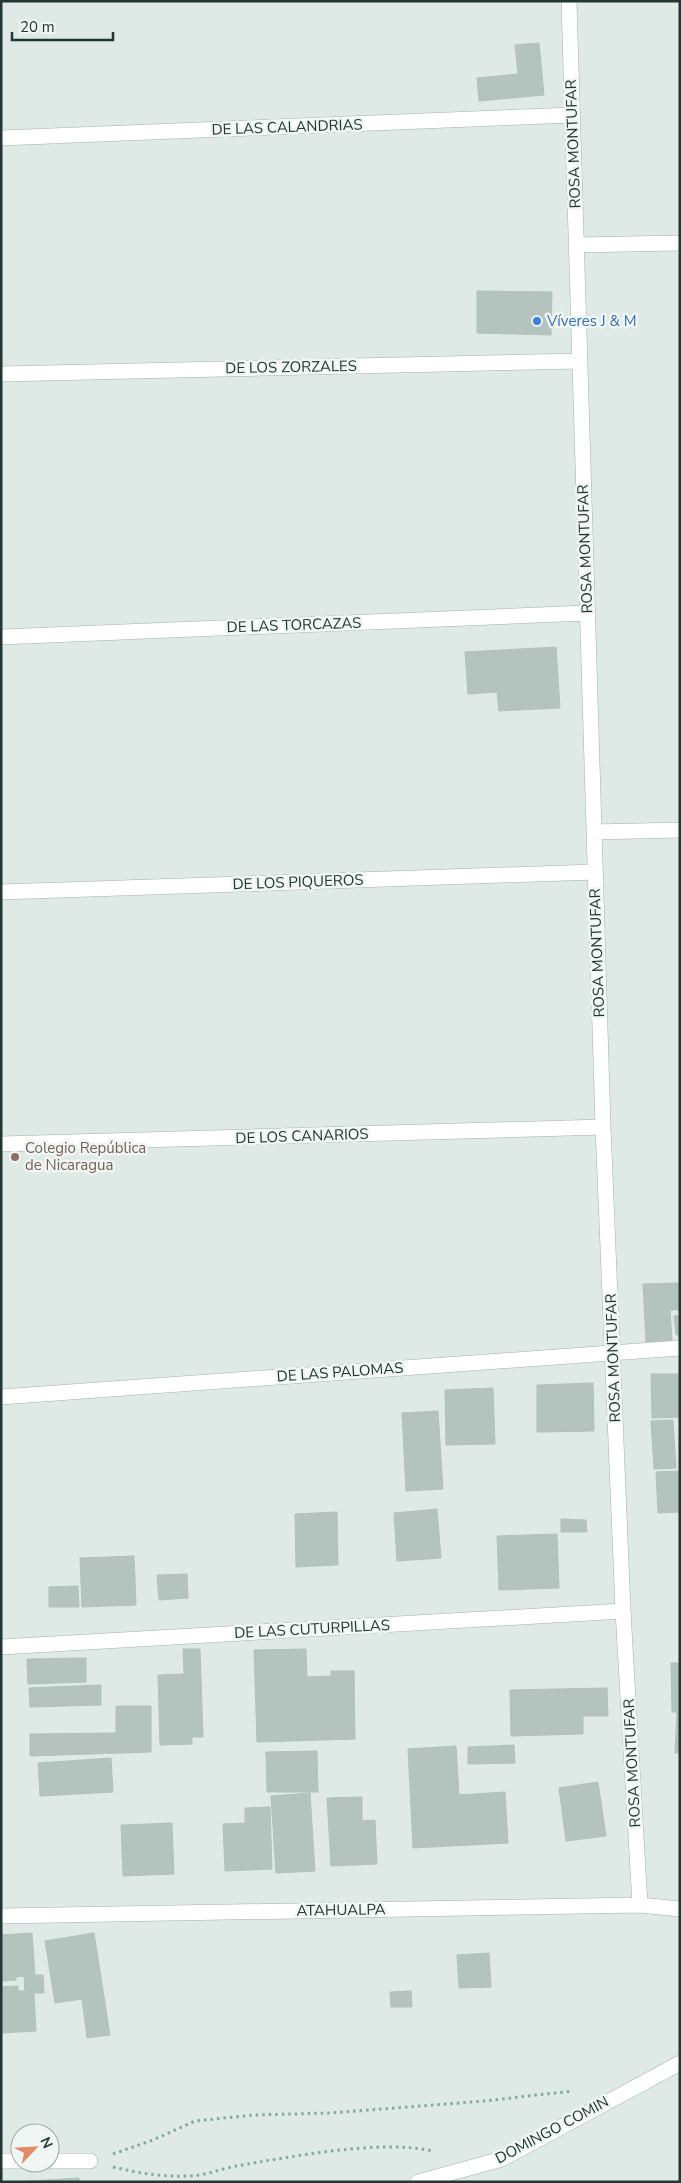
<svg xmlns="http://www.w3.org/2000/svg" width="681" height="2183" font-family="'Nunito Sans',sans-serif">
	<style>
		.building { fill: #b5c3be; stroke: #b2c1bc }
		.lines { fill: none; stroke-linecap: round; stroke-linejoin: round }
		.minor-casing { stroke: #a3b0ac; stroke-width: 16 }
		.path { stroke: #83a9a0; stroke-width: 3; stroke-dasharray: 2.5 4; stroke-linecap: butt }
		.minor { stroke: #fff; stroke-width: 15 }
		.shop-dot { fill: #3f7fe0; stroke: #eff6f3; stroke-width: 2 }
		.education-dot { fill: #8d6e63; stroke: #eff6f3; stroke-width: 2 }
		.labels { text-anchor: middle; stroke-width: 5; stroke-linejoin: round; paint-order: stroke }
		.street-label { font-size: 15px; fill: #223733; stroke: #eff6f3 }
		.shop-label { font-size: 15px; fill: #366cbe; stroke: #eff6f3; text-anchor: start }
		.education-label { font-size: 15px; fill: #785e54; stroke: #eff6f3; text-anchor: start }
	</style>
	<rect width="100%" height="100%" fill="#dfe9e5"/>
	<!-- building -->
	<path class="building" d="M539 43 544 95 479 101 477 78 518 74 515 45Z
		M477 291 552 292 551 335 477 333Z
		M556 647 560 708 499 711 497 692 468 694 465 652Z
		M680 1283V1310H670L672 1340 646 1342 643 1284Z
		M680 1315V1335H676L674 1316Z
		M651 1374H680V1417L652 1418Z
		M593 1383 594 1431 537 1432V1385Z
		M493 1388 495 1444 446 1445 445 1390Z
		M438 1411 443 1489 406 1491 402 1413Z
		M673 1420 676 1468 654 1469 651 1421Z
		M680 1471V1512L658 1513 656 1472Z
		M437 1509 441 1558 397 1561 394 1513Z
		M337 1512 338 1565 296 1567 295 1514Z
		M561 1519 586 1520 587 1532H561Z
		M557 1534 559 1588 499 1590 497 1536Z
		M134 1556 136 1605 82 1607 80 1558Z
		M187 1574 188 1598 159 1600 157 1575Z
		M78 1586 79 1607H49V1587Z
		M183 1649H200L203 1737H192V1744L160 1745 158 1675 184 1674Z
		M306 1649 307 1677 331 1676V1671H354L355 1739 257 1742 254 1650Z
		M86 1658V1682L28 1684 27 1659Z
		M671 1663H680V1712H672Z
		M101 1685V1705L30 1707 29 1688Z
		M607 1688 608 1716H583V1734L511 1736 510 1690Z
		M116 1706H151V1752L30 1756V1734L116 1733Z
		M677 1712H680V1753H675Z
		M514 1745 515 1763 468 1764V1747Z
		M456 1746 459 1795 505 1792 508 1843 413 1848 408 1749Z
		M317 1751 318 1792H267L266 1752Z
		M111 1758 113 1792 40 1796 38 1763Z
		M598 1782 606 1836 566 1841 559 1788Z
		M310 1793 315 1871 276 1873 271 1796Z
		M362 1797V1821L375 1820 377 1864 331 1866 327 1798Z
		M270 1807 272 1869 225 1871 223 1824 245 1823V1808Z
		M172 1823 174 1874 123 1876 121 1825Z
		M32 1933 35 1975H43L44 1993H34L36 2031 1 2033V1987L18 1986V1991H25L24 1976 16 1977V1980L1 1981V1935Z
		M94 1933 110 2035 87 2038 82 1999 55 2003 45 1941Z
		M489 1953 491 1987 459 1988 457 1955Z
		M411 1991 412 2007H391L390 1992Z
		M79 2178V2182L31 2181Z"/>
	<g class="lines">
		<!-- minor casing -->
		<g class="minor-casing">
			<path id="minor" d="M569 1 603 1127 623 1611 640 1905
				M1 138 573 115
				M576 245 680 243
				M1 374 580 361
				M1 637 587 613
				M594 832 680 830
				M1 892 595 872
				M1 1144 603 1127
				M1 1397 680 1348
				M1 1647 623 1611
				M1 1916 640 1905 680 1909
				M1 2161H20
				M50 2161H90
				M418 2182 502 2159 680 2063"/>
		</g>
		<!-- path -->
		<path class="path" d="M113 2154 153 2140 195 2121 254 2115 331 2113 484 2101 573 2091
			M113 2167C138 2173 162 2177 188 2176 204 2176 220 2169 236 2166 290 2157 380 2139 433 2151"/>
		<!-- minor -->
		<use href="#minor" class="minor"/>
	</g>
	<!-- markers -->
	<circle class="shop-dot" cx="537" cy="321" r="5"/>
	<circle class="education-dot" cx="15" cy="1157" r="5"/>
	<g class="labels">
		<!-- street labels -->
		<g class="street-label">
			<text transform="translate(287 127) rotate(-2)" y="5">DE LAS CALANDRIAS</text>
			<text transform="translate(573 144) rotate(-92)" y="5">ROSA MONTUFAR</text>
			<text transform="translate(291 367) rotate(-1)" y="5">DE LOS ZORZALES</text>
			<text transform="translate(585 549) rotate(-92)" y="5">ROSA MONTUFAR</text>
			<text transform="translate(294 625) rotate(-2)" y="5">DE LAS TORCAZAS</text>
			<text transform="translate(298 882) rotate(-2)" y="5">DE LOS PIQUEROS</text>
			<text transform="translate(597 953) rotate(-92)" y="5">ROSA MONTUFAR</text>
			<text transform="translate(302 1136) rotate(-2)" y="5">DE LOS CANARIOS</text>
			<text transform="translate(613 1358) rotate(-92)" y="5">ROSA MONTUFAR</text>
			<text transform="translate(340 1372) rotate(-4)" y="5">DE LAS PALOMAS</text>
			<text transform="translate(312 1629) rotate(-3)" y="5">DE LAS CUTURPILLAS</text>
			<text transform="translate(632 1763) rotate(-93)" y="5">ROSA MONTUFAR</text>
			<text transform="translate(341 1910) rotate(-1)" y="5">ATAHUALPA</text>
			<text transform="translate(552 2130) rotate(-28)" y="5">DOMINGO COMIN</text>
		</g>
		<!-- shop labels -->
		<g class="shop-label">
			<text x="547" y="326">Víveres J &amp; M</text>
		</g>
		<!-- education labels -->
		<g class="education-label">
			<text x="25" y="1153">Colegio República<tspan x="25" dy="17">de Nicaragua</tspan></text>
		</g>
	</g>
	<!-- border -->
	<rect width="681" height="2183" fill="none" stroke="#223733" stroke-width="5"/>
	<!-- north arrow -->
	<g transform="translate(35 2148) rotate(65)"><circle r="24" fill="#eff6f3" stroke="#9daaa6"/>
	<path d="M0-4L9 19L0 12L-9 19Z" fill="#e38c63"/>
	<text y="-8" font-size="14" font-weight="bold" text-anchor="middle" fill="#223733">N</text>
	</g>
	<!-- scale -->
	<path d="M12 32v8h101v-8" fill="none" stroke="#223733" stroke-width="2.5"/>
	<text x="20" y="32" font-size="15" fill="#223733" stroke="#eff6f3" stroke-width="4" paint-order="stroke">20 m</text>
</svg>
